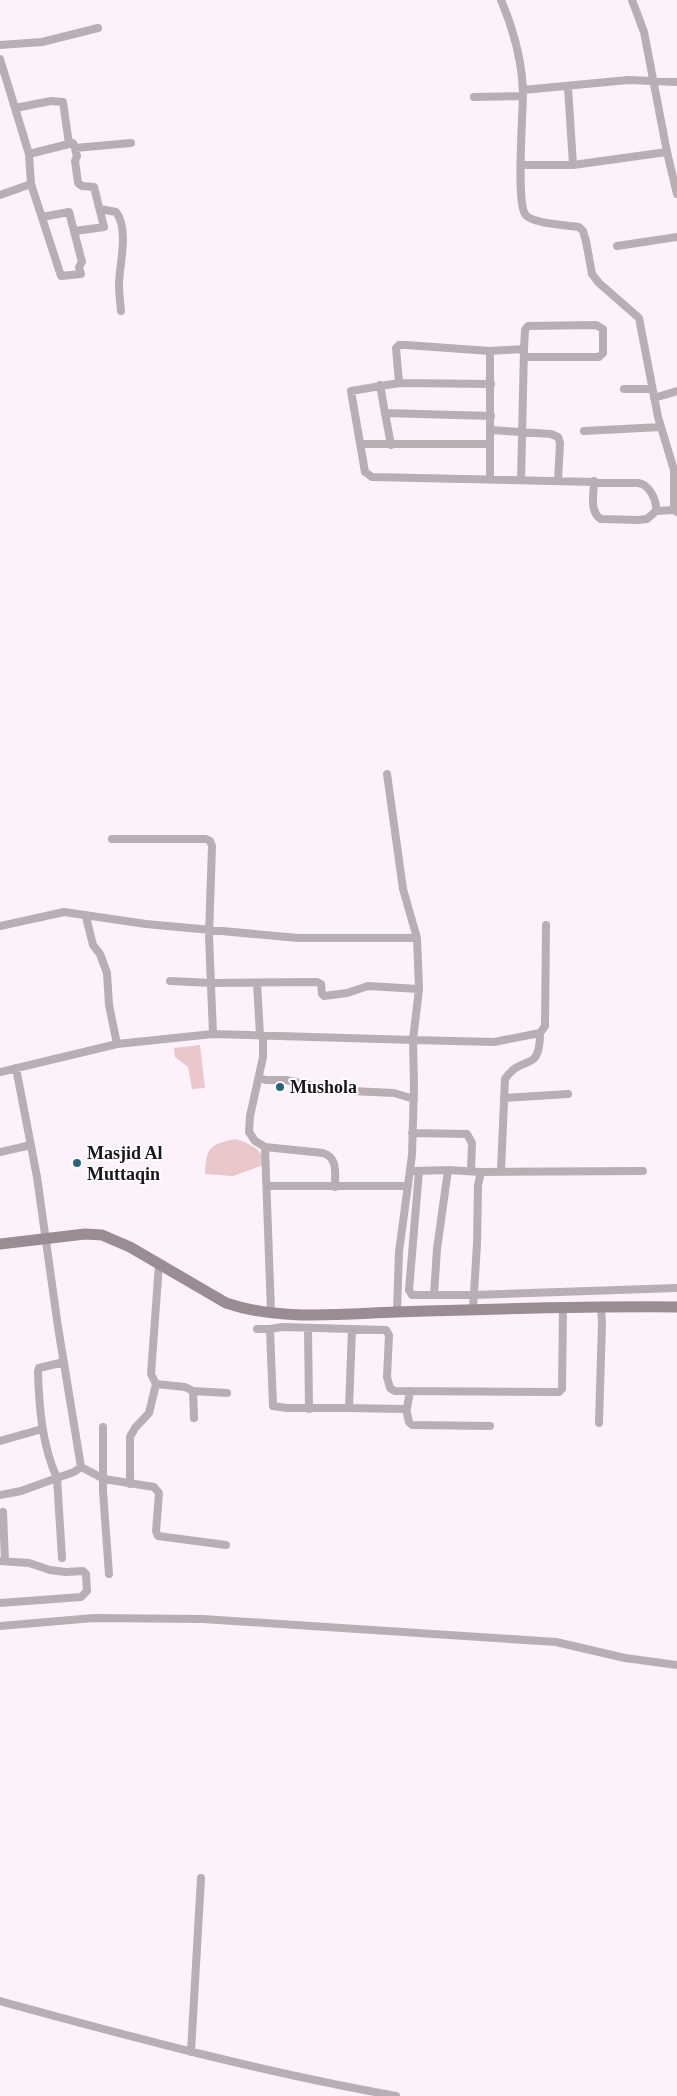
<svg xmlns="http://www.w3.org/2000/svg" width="677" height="2096" font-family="Georgia,serif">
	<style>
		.green { fill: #e9c7cb }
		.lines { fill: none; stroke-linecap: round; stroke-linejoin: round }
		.street { stroke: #b9aeb3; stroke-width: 8 }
		.secondary { stroke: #9b8c93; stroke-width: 11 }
		.poi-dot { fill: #26647a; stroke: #fff; stroke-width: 2 }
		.labels { text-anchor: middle; stroke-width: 4; stroke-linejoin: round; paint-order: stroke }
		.poi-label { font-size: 18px; font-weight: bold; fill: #1b151b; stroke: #fff; text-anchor: start }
	</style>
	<rect width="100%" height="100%" fill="#fdf1fc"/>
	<!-- green -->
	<path class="green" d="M200 1045 205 1088 192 1089 188 1067 175 1057 174 1048Z
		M236 1139C250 1144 261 1148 266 1164L233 1176 205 1174C206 1147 210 1144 236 1139Z"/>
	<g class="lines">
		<!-- street -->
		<path class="street" d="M501 0C514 31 522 59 523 92 523 114 516 200 525 214 531 224 567 225 579 227L583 231 586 241 592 274 599 283 639 318 658 417 674 470V505L677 512
			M632 0 644 32 667 152 677 194
			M0 45 42 42 98 28
			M0 59 29 154 31 184 0 195
			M568 87 573 165
			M523 90 628 80 677 82
			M474 97 523 96
			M15 108 51 101 63 102 69 144
			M29 154 73 143 75 148 131 143
			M521 165H573L667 152
			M31 184 61 276 81 274 79 267 82 262 69 212 42 217
			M100 209 116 212C129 229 120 262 119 283 119 292 120 302 121 311
			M75 231 104 227 94 187 82 186 78 183 75 161 77 156 75 148
			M617 246 677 237
			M524 349 525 330 528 326 596 325 603 329V353L599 357H524
			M490 351 524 349 521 480
			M399 383 351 391 365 472 372 477 638 483C649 484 657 500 656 511
			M380 385 385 413 491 416
			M624 389H652
			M654 398 677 391
			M385 413 391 445
			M490 430 551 434 558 437 560 443 558 481
			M584 431 661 427
			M361 444H490
			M490 479V351L406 345H399L396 348 399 383 491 384
			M594 481C594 493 589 512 601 519L637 520 647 519 656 511 675 510
			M112 839H206L210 841 212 846 209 936 213 1034
			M86 917 93 945 100 954 107 973 109 1005 117 1044
			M0 926 64 912 146 924 298 938H417
			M170 981 212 983 317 982 321 984 322 994 324 996 347 993 368 986 419 989
			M257 983 260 1035
			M263 1036V1057L250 1116 249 1132 255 1141 265 1147 271 1312
			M16 1068 37 1177 58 1327 81 1467 104 1479 154 1487 159 1493 156 1531 158 1536 226 1545
			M0 1072 117 1044 213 1034 413 1040 419 989 417 938 403 889 387 774
			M259 1078 266 1080H286L330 1090 394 1093 414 1099
			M504 1098 568 1094
			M412 1133 467 1134 472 1143 471 1171
			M265 1147 323 1153C338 1157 335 1174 335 1187
			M0 1152 31 1145
			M415 1171 448 1170
			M419 1171 409 1290 412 1295H474L677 1288
			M501 1171 505 1079C522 1053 540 1075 540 1033
			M268 1186H408
			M159 1264 151 1374 156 1384 185 1387 193 1391 194 1418
			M434 1295 437 1249 448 1170 481 1172
			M473 1309 477 1244 478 1185 481 1172 643 1171
			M397 1312 399 1252 412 1155 414 1086 413 1040 494 1042 540 1033 545 1026 546 925
			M308 1328 309 1409
			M257 1329H270
			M352 1329 349 1408H287L273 1406 270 1329 282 1327 386 1330 389 1335 387 1377 390 1388 395 1391 559 1392 562 1389 563 1308
			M64 1362 39 1368 38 1372C39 1407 42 1445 57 1478L74 1472 81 1467
			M193 1391 227 1393
			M349 1408 404 1409 407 1408 410 1391
			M406 1409 409 1422 412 1425 490 1426
			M599 1423 602 1323 601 1306
			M103 1427V1491L109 1574
			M0 1441 42 1429
			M130 1484V1437L135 1428 149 1413 156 1384
			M0 1495 21 1491 57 1478 62 1558
			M3 1512 5 1561
			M0 1561 29 1563 50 1570 66 1572 83 1571 86 1574 87 1591 81 1597 0 1603
			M0 1626 94 1618 203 1619 556 1642 625 1658 677 1665
			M0 2001C131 2037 262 2072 396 2096
			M191 2052 201 1878"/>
		<!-- secondary -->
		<path class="secondary" d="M0 1244 85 1234 102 1235 130 1247 226 1303C279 1321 340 1314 396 1312 489 1309 583 1306 677 1307"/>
	</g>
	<!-- markers -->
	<g class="poi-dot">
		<circle cx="280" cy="1087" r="5"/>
		<circle cx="77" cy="1163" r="5"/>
	</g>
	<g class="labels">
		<!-- poi labels -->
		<g class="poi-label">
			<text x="290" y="1093">Mushola</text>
			<text x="87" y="1159">Masjid Al<tspan x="87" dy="21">Muttaqin</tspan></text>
		</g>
	</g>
</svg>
